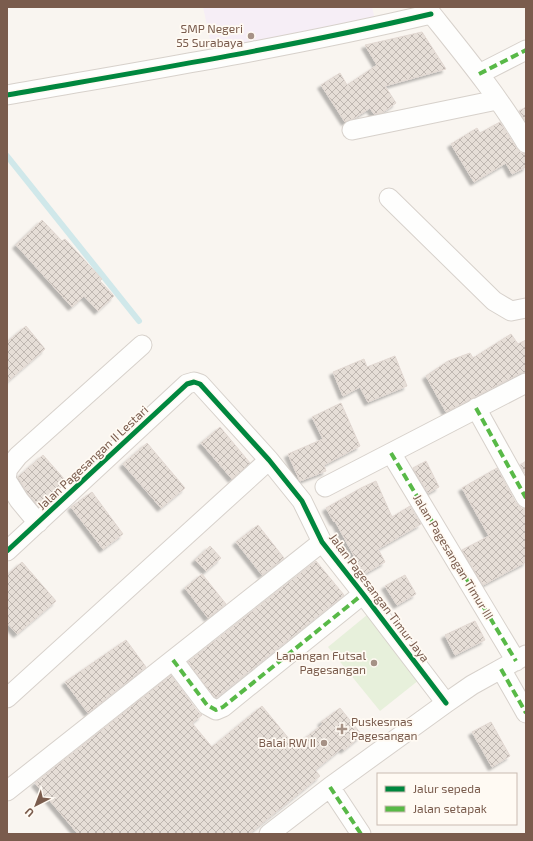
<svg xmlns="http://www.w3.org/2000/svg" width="533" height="841" font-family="'Exo 2',sans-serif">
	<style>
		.education { fill: #f6eef6 }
		.garden { fill: #e7f0db }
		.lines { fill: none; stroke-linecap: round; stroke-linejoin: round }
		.stream { stroke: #d0e8ea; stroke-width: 6 }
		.building { fill: url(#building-cross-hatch); stroke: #e2d8d2; filter: url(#shadow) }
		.minor-casing { stroke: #d7d1cb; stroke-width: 21 }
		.minor { stroke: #fefefd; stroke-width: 19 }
		.quiet { stroke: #58b947; stroke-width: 4; stroke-dasharray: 8 4; stroke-linecap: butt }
		.cycleway-casing { stroke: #fffaf3; stroke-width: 8 }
		.cycleway { stroke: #00873e; stroke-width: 5 }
		.poi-dot { fill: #a69286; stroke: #fffaf3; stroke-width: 1.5 }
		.labels { text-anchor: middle; stroke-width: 3.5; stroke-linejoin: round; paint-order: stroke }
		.poi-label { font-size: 12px; fill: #7a5c4d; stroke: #fffaf3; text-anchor: end }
		.street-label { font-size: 12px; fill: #7a5c4d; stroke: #fffaf3 }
	</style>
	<defs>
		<pattern id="building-cross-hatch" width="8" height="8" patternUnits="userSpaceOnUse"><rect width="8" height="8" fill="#e6ded7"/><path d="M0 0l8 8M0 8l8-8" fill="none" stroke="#bfb7b1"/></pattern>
		<filter id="shadow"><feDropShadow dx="-3.5" dy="3.5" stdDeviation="1" flood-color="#0004"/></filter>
	</defs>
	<rect width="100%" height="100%" fill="#f9f5f0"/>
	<!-- education -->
	<path class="education" d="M203 7H372L375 20 213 53Z"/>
	<!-- garden -->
	<path class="garden" d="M367 615 419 680 380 711 328 647Z"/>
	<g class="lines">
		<!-- stream -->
		<path class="stream" d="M7 156 139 321"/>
	</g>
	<!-- building -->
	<path class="building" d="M422 32 446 69 385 86 396 103 382 113 374 114 370 108 353 119 345 122 321 85 340 73 347 85 377 65 365 45Z
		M526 107V122L519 111Z
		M500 122 517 149 521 153 526 154V167L512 174 506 163 474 182 451 144 477 128 480 133Z
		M42 220 62 241 65 239 102 279 100 281 114 296 98 311 84 296 72 307 16 245Z
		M26 326 45 349 7 382V342Z
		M511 334 518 344 526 340V372L521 373 446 412 426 376 448 361 470 353 473 358Z
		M395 356 407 386 368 402 360 387 343 396 333 372 364 359 367 367Z
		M341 403 360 446 324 465 326 471 300 481 288 454 323 439 312 417Z
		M220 427 250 463 232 479 201 443Z
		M147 443 185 488 161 508 123 464Z
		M43 455 66 481 39 507 28 494 18 477Z
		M426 461 439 487 428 493 413 468Z
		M526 461V475L520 465Z
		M497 468 516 503 521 508 526 509V562L483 585 462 550 489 536 462 488Z
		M376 481 392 517 410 506 421 524 378 549 385 562 364 574 335 521 334 522 326 508 361 488Z
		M92 492 123 534 103 549 71 507Z
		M258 525 284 558 262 575 236 542Z
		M210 546 221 558 206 571 195 560Z
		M316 561 344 595 217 697H214L188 662Z
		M22 562 56 601 17 634 7 623V575Z
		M202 574 226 604 208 618 185 588Z
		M405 575 416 594 397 605 385 586Z
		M475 621 485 640 455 655 445 635Z
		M126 640 146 667 88 713 65 682Z
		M171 675 198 712 202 715 192 723 212 747 262 706 295 746 323 724 321 722 340 708 362 735 344 750 342 748 315 770 320 776 249 834H78L35 783Z
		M491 722 510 756 492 767 472 732Z"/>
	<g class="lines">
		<!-- minor casing -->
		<g class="minor-casing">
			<path id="minor" d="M426 7C461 51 498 95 526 143
				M479 74 526 50
				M7 95C149 70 291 47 431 14
				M352 130 497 100
				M389 198 494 301 511 311 526 308
				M476 408 526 498
				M391 453 516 661
				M7 474V470L18 456 142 345
				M7 481 19 500 38 523
				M325 487 526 383
				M7 551 187 384 194 382 200 384 269 460 302 501 322 542 363 594 446 703
				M173 660 207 705 216 710 223 707 363 594
				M501 669 526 713
				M7 698 269 460
				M330 787 361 834
				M7 791 322 542
				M269 834 330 787 446 703 472 685 526 655"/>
		</g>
		<!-- minor -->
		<use href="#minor" class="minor"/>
		<!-- quiet -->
		<path class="quiet" d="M479 74 526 50
			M476 408 526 498
			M391 453 516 661
			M173 660 207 705 216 710 223 707 363 594
			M501 669 526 713
			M330 787 361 834"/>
		<!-- cycleway casing -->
		<g class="cycleway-casing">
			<path id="cycleway" d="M7 95C149 70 291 47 431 14
				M7 551 187 384 194 382 200 384 269 460 302 501 322 542 363 594 446 703"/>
		</g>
		<!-- cycleway -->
		<use href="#cycleway" class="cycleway"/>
	</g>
	<!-- markers -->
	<g class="poi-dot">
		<circle cx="251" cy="36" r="4"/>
		<circle cx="374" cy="663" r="4"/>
		<path d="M340 723h4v4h4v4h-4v4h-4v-4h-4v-4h4z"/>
		<circle cx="324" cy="743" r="4"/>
	</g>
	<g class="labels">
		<!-- poi labels -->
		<g class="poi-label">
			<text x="243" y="33">SMP Negeri<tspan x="243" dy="14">55 Surabaya</tspan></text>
			<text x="366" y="660">Lapangan Futsal<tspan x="366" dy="14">Pagesangan</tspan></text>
			<text x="351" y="726" text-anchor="start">Puskesmas<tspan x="351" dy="14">Pagesangan</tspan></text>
			<text x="316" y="747">Balai RW II</text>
		</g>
		<!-- street labels -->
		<g class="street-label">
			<text transform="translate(93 458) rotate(-43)" y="4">Jalan Pagesangan II Lestari</text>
			<text transform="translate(453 557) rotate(59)" y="4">Jalan Pagesangan Timur III</text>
			<text transform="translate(379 598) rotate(53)" y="4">Jalan Pagesangan Timur Jaya</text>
		</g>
	</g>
	<!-- border -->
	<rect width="533" height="841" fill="none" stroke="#7a5c4d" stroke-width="16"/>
	<!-- legend -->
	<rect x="377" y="773" width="140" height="52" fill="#fffaf3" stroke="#cabbb1"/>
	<rect x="385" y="786" width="20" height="6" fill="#00873e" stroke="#cabbb1"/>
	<text x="413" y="793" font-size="12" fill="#7a5c4d">Jalur sepeda</text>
	<rect x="385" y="806" width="20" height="6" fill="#58b947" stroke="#cabbb1"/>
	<text x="413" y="813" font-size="12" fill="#7a5c4d">Jalan setapak</text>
	<!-- north arrow -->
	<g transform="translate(36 805) rotate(222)" stroke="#fffaf3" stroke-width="3" paint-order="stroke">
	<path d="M0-3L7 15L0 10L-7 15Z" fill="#7a5c4d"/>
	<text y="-6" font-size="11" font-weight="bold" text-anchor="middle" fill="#7a5c4d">U</text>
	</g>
</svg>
